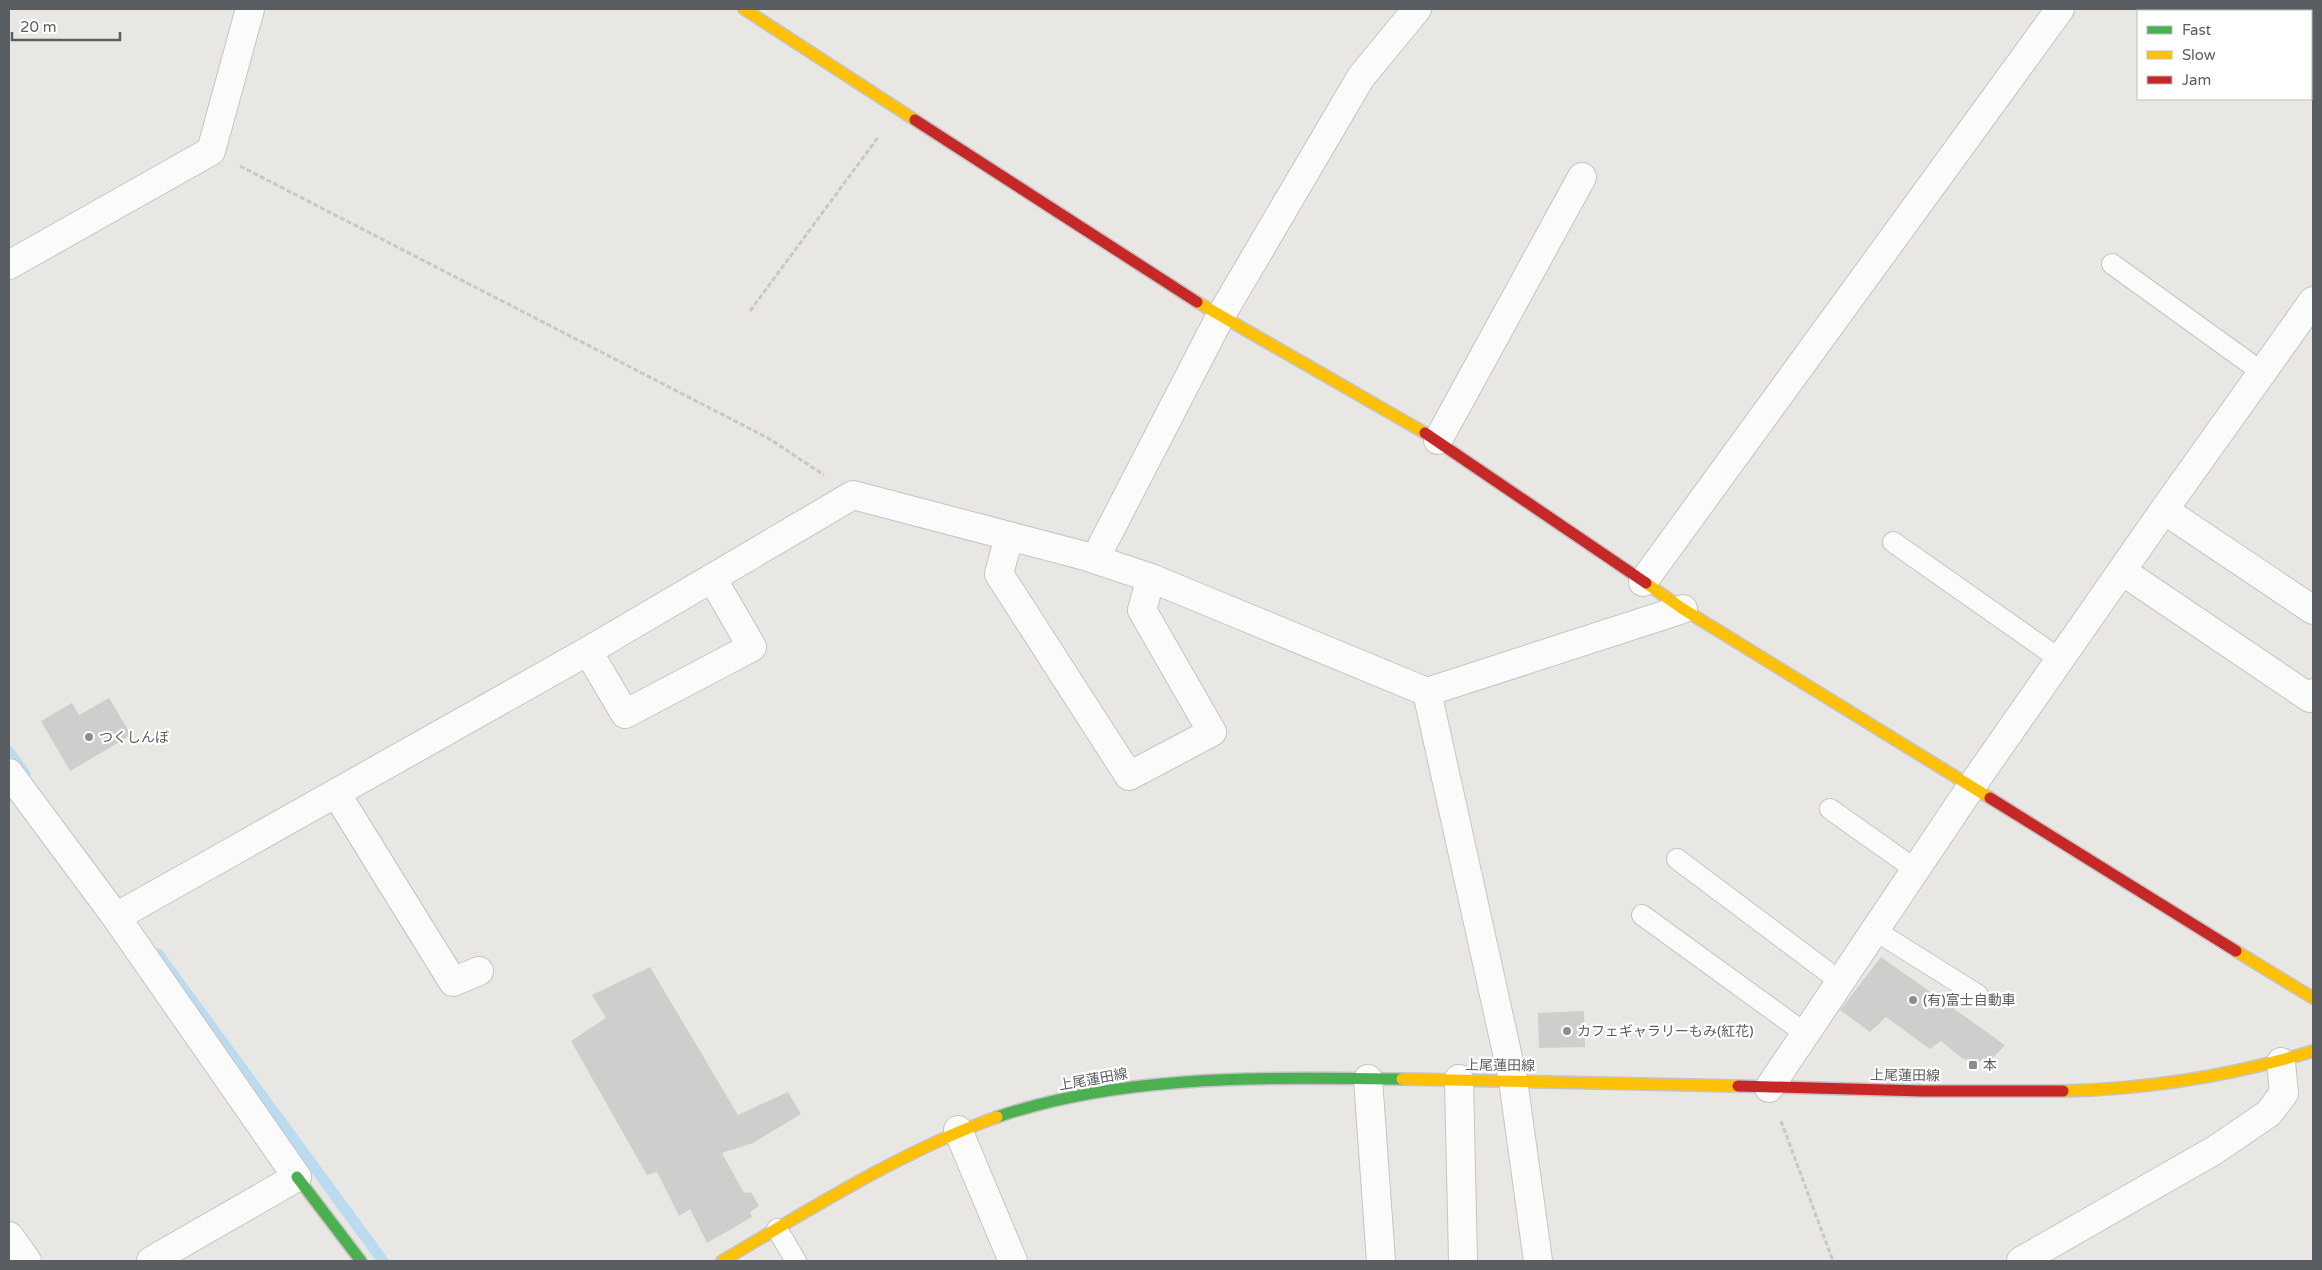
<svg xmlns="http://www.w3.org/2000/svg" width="2322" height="1270" font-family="'Varela Round','Noto Sans JP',sans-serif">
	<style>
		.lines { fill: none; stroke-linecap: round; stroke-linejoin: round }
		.stream { stroke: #badbf0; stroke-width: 11 }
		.building { fill: #cfcecc }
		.lane-casing { stroke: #c5c5c4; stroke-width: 22 }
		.street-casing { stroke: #c5c5c4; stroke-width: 30 }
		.fast-casing { stroke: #c4c4c4; stroke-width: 14 }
		.slow-casing { stroke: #c4c4c4; stroke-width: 14 }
		.jam-casing { stroke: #c4c4c4; stroke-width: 14 }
		.path { stroke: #c5c9c7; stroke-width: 3; stroke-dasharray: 5 2.5; stroke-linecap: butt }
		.lane { stroke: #fcfbfb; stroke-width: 20 }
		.street { stroke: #fcfbfb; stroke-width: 28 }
		.fast { stroke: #4caf50; stroke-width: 11 }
		.slow { stroke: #ffc107; stroke-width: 11 }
		.jam { stroke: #c62828; stroke-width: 11 }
		.poi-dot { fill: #8c8d8e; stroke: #fff; stroke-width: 2 }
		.labels { text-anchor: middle; stroke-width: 4.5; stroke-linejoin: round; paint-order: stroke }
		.poi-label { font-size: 14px; fill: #5a5d61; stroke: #fff; text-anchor: start }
		.street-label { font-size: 14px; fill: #5a5d61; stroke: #fff }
	</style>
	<rect width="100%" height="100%" fill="#e9e7e3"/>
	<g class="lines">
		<!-- stream -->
		<path class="stream" d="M9 752 25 774
			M158 954 383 1261"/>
	</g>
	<!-- building -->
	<path class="building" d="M109 698 131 735 70 771 41 721 72 703 79 715Z
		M1881 957 2005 1045 1989 1062 1963 1059 1941 1041 1930 1049 1886 1017 1870 1032 1840 1010Z
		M650 967 738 1115 788 1092 801 1114 753 1143 722 1153 744 1193 751 1192 759 1206 750 1212 752 1217 707 1243 690 1209 679 1216 657 1172 647 1175 571 1041 606 1018 592 995Z
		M1584 1011 1585 1047 1539 1048 1538 1013Z"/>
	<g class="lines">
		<!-- lane casing -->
		<g class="lane-casing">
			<path id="lane" d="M2112 264 2263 373
				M1893 542 2061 660
				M1830 809 1916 870
				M1677 859 1841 982
				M1642 915 1806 1034
				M1876 931 1978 995
				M777 1229 796 1261"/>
		</g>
		<!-- street casing -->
		<g class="street-casing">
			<path id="street" d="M2279 9 2282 11
				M2311 32 2313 34
				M9 265 211 151 250 9
				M1438 440 1582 177
				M2164 510 2313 610
				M1009 536 999 574 1129 776 1212 732 1142 610 1151 578
				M1095 559 1220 317 1361 77 1417 9
				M2122 571 2310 698 2313 693
				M1643 582 2060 9
				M588 651 625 714 752 647 712 578
				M9 773 116 917 297 1177 151 1261
				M336 793 453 982 479 971
				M116 917 588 651 853 495 1085 556 1151 578 1427 692
				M1368 1079 1381 1261
				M1459 1079 1463 1261
				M1769 1088 1971 787 2164 510 2313 301
				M958 1130 1013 1261
				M9 1236 27 1261
				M1538 1261 1513 1080 1427 692 1683 609
				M2021 1261 2215 1150 2269 1113 2284 1093 2281 1062"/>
		</g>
		<!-- fast casing -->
		<g class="fast-casing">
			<path id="fast" d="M997 1117C1126 1073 1267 1078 1402 1079
				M297 1177 361 1261"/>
		</g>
		<!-- slow casing -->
		<g class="slow-casing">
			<path id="slow" d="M744 9 915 120
				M1197 302 1425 433
				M1646 583 1683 609 1990 798
				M2236 951 2313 998
				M1402 1079 1738 1086
				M2063 1091C2149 1089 2231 1076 2313 1051
				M722 1261C811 1209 900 1152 997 1117"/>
		</g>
		<!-- jam casing -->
		<g class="jam-casing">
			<path id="jam" d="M915 120 1197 302
				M1425 433 1646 583
				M1990 798 2236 951
				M1738 1086 1923 1091H2063"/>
		</g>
		<!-- path -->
		<path class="path" d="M240 166 768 438 824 475
			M750 311 879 136
			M1781 1121 1833 1261"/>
		<!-- lane -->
		<use href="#lane" class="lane"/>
		<!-- street -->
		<use href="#street" class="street"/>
		<!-- fast -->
		<use href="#fast" class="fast"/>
		<!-- slow -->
		<use href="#slow" class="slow"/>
		<!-- jam -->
		<use href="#jam" class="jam"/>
	</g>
	<!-- markers -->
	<g class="poi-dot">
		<circle cx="89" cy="737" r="5"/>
		<circle cx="1913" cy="1000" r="5"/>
		<circle cx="1567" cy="1031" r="5"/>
		<rect x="1968" y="1060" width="10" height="10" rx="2.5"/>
	</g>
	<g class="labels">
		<!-- poi labels -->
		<g class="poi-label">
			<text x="99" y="742">つくしんぼ</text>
			<text x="1923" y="1005">(有)富士自動車</text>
			<text x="1577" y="1036">カフェギャラリーもみ(紅花)</text>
			<text x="1983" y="1070">本</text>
		</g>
		<!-- street labels -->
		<g class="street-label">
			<text transform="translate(1500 1065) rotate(1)" y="5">上尾蓮田線</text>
			<text transform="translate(1905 1075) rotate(1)" y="5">上尾蓮田線</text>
			<text transform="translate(1093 1079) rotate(-10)" y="5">上尾蓮田線</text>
		</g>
	</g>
	<!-- border -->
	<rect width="2322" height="1270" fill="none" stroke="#5a5d61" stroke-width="20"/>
	<!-- legend -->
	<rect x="2137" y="10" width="175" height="90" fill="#ffffff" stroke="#bdbec0"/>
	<rect x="2147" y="26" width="25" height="8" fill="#4caf50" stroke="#bdbec0"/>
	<text x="2182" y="35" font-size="15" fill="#5a5d61">Fast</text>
	<rect x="2147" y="51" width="25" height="8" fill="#ffc107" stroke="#bdbec0"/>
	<text x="2182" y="60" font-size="15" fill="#5a5d61">Slow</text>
	<rect x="2147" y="76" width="25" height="8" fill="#c62828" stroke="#bdbec0"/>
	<text x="2182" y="85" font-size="15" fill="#5a5d61">Jam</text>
	<!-- scale -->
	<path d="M12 32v8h108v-8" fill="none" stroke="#5a5d61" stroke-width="2.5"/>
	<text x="20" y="32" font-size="15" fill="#5a5d61" stroke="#ffffff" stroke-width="4" paint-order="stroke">20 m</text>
</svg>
